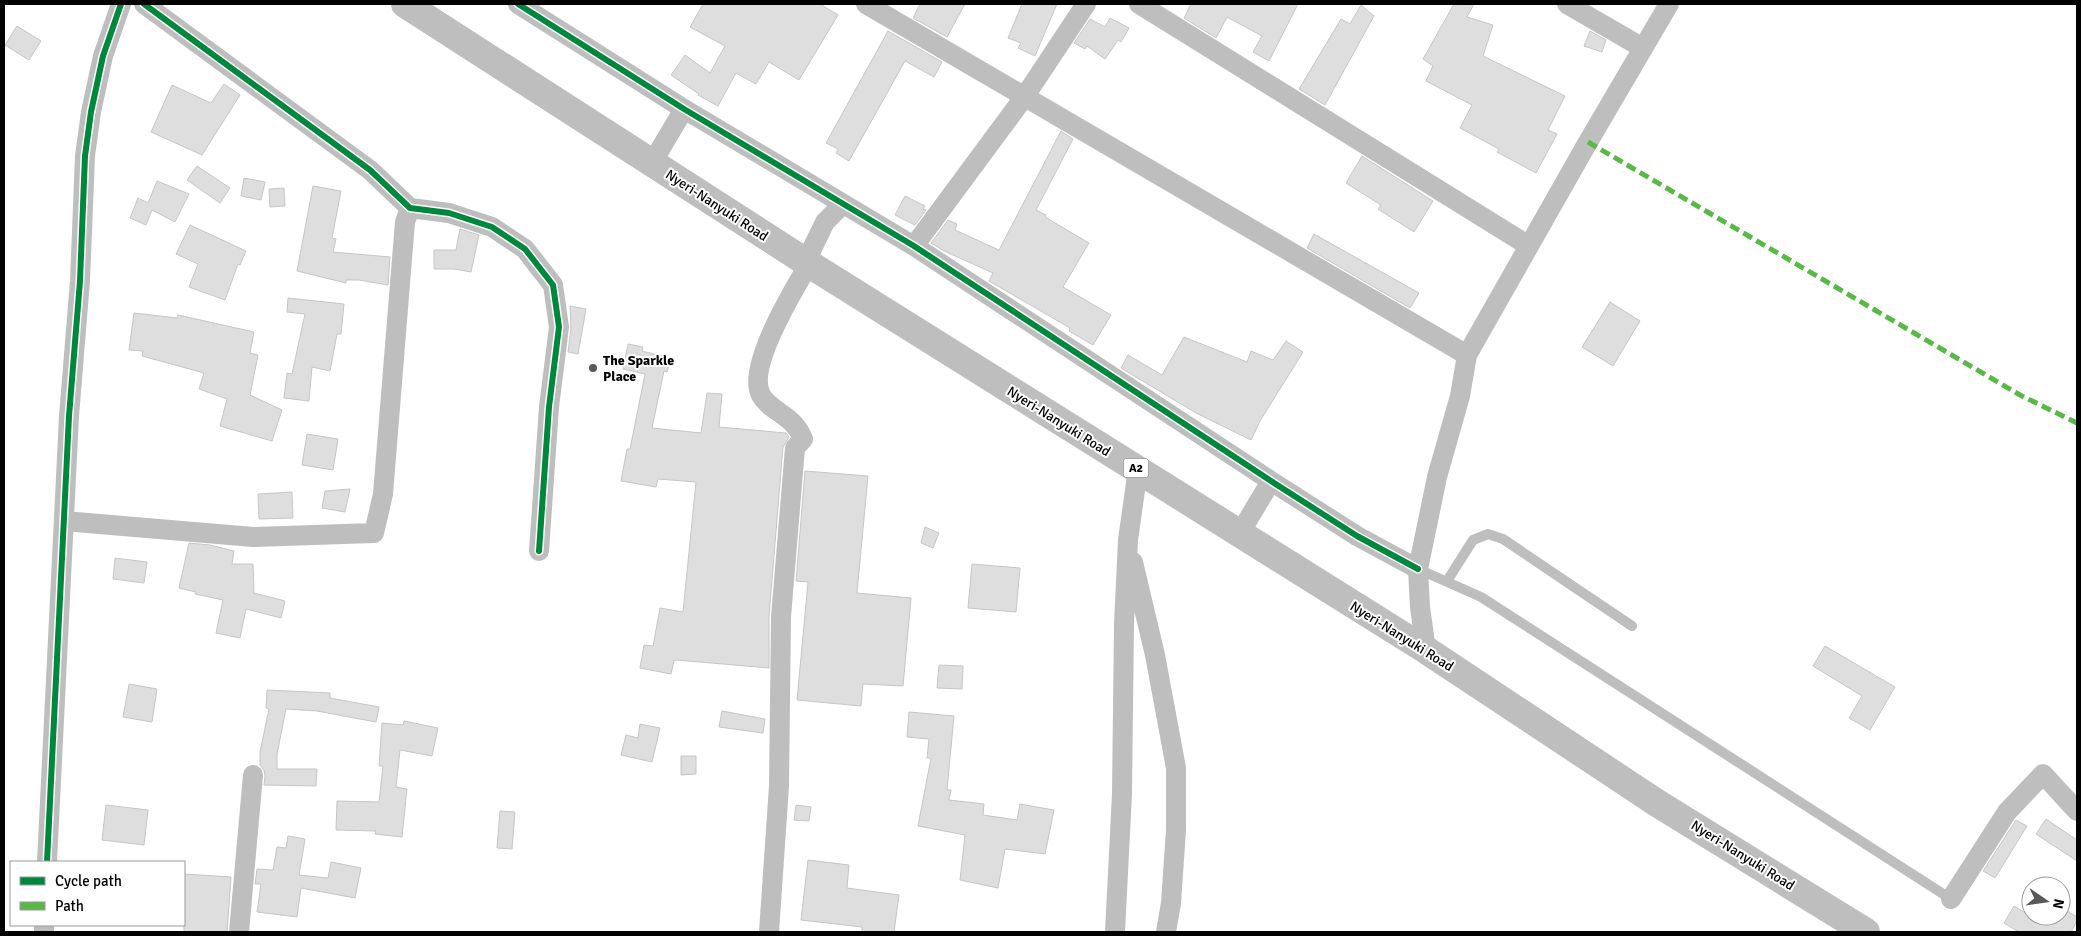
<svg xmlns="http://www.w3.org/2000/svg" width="2081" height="936" font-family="Signika,sans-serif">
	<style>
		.building { fill: #dedede; stroke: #c6c6c6 }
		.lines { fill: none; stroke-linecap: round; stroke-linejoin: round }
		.service { stroke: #bebebe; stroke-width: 10 }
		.minor { stroke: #bebebe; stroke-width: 20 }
		.trunk { stroke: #bebebe; stroke-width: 28 }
		.quiet { stroke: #58b947; stroke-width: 5; stroke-dasharray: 10 5; stroke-linecap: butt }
		.cycleway-casing { stroke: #fff; stroke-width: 9 }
		.cycleway { stroke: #00873e; stroke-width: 6 }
		.poi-dot { fill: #595959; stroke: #fff; stroke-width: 2 }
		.labels { text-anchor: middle; stroke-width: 4; stroke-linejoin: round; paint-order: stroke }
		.shield { fill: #fff; stroke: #4c4c4c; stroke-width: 1 }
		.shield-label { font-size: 12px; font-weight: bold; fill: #000 }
		.street-label { font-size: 14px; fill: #000; stroke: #fff }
		.poi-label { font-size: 14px; font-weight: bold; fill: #000; stroke: #fff; text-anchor: start }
	</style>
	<rect width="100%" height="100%" fill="#fff"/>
	<!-- building -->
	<path class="building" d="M703 4H820L838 15 799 80 769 62 756 84 736 73 718 106 698 95 699 94 671 75 685 55 710 73 725 46 690 27Z
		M920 4H965L947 37 913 18Z
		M1022 4H1057L1035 56 1018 48 1021 43 1008 38Z
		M1191 4H1298L1269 61 1253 52 1262 36 1227 17 1216 38 1184 18Z
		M1454 4H1474L1467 17 1493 25 1483 56 1565 96 1548 130 1557 134 1536 173 1497 152 1499 149 1460 128 1472 105 1426 81 1433 66 1423 59Z
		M1361 5 1374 16 1325 105 1299 89 1341 19 1350 24Z
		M1110 18 1129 28 1121 42 1118 40 1105 59 1087 46 1085 49 1074 43 1090 19 1105 27Z
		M17 26 41 41 29 60 5 45Z
		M888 31 942 62 934 77 905 61 849 161 836 153 838 149 826 143Z
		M1590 31 1606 40 1602 52 1584 46Z
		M224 84 240 95 202 155 151 132 172 85 211 103Z
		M1061 131 1073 139 1036 210 1046 215 1045 217 1089 243 1063 287 1111 315 1093 345 1069 331 1070 328 989 281 993 273 944 251 931 243 948 220 957 224 955 230 999 250Z
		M1362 156 1433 201 1414 232 1378 209 1381 205 1346 183Z
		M197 166 230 188 220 203 187 180Z
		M244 178 265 182 261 200 241 196Z
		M157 181 189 194 175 222 152 210 146 225 130 218 138 198 148 203Z
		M313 186 341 191 332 238 336 239 333 252 390 257 388 285 359 280H346V283L297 271Z
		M284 188 285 206 270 207 269 189Z
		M905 196 925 206 923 209 926 210 915 225 895 215Z
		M190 225 246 251 240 265 238 264 225 300 189 287 198 264 176 254Z
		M460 229 479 235 471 272 454 269H434V250H456Z
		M1314 234 1419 293 1410 308 1307 248Z
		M288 298 344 304 341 334H337L330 371 312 367 309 401 284 398 287 373 292 374 305 314 287 312Z
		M1610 302 1640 321 1613 366 1582 347Z
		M570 306 586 309 578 354 568 352 571 328Z
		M134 313 177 318 178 315 254 332 250 353 258 355 250 395 282 410 272 441 220 426 227 399 199 389 204 373 142 356 143 351 129 350Z
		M1184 337 1247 362 1251 351 1273 360 1286 341 1303 352 1260 421 1251 440 1196 413 1121 368 1128 355 1162 375Z
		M628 344 643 347 642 351 671 358 667 372 664 371 652 428 701 433 707 393 722 394 719 427 786 433 789 437 783 447 769 616V668L676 660 674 661 671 674 640 668 644 645 653 646 660 608 683 612 696 482 658 479 656 487 621 481 627 449H630L645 374 623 369Z
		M307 434 338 439 333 470 302 465Z
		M805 471 868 476 857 593 911 598 903 686 863 684 861 706 797 700 808 582 796 581Z
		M350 489 345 512 322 508 325 491Z
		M292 492 293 518 259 519 258 494Z
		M925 527 939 533 933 548 921 543Z
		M189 543 210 545 234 551 232 564H253L254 593 285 601 281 618 246 609 240 638 216 633 223 600 195 594 196 592 179 588Z
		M115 558 147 562 144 583 113 579Z
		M972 564 1020 568 1016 612 968 608Z
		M1825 646 1895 687 1870 730 1849 718 1862 696 1813 666Z
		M939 665 963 666 962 689 937 688Z
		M129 684 157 689 152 722 123 717Z
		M267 690 330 693V698L379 707 376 722 317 711 286 709 277 754V769H317L316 786 264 785 265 776 264 770 260 765V752L269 709 266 708Z
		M722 711 765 719 763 733 719 727Z
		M909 712 954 716 947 790H951L949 800 984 804 983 815 1017 820 1020 804 1054 810 1045 854 1005 849 998 888 960 880 965 835 918 826 931 758H927L929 739 907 737Z
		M404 721 438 728 432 756 400 750 396 787 407 789 402 837 375 834 376 831 336 830 337 801 379 802 383 766H379L382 723 403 725Z
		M640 724 660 728 652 762 621 755 626 735 638 738Z
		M681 756H696V774L681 775Z
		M106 805 148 810 144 845 102 840Z
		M796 805 811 807 809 821 794 820Z
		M500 811 515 812 512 849 497 848Z
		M2046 819 2077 840V861L2036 834Z
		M2016 820 2027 826 1995 878 1983 871Z
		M288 836 305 839 299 875 328 878 331 862 361 868 355 898 301 888 297 917 257 912 261 884H255L257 869 273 870 277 847 286 848Z
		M808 860 849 865 847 888 899 895 894 932H862V927L801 920Z
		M184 874 231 877 227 932H184Z
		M2014 906 2040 922 2044 916H2061V907L2077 917V921L2071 932H2019L2004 923Z"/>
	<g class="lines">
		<!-- service -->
		<path class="service" d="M1418 569 1481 597 1951 899
			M1447 581 1473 540 1488 534 1503 539 1632 626"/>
		<!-- minor -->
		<path class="minor" d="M144 4 370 170 410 208 449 213 492 227 525 249 553 285 559 327 549 407 539 551
			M518 4 684 109 914 246 1271 481 1357 536 1418 569
			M866 4 1467 355
			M1139 4 1529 246
			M1567 4 1643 48
			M652 163 684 109
			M914 246 1025 96 1086 4
			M803 274 807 259 825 222 843 204
			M64 521 253 537 374 533 383 494 405 222 410 208
			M1240 533 1271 481
			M1133 562 1155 655 1176 768V830L1171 903 1166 932
			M1426 650 1420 607 1418 569 1437 477 1460 396 1467 355 1588 142 1669 4
			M47 862 69 416 80 281 85 156 91 112 103 56 121 4
			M1951 899 2007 812 2043 774 2077 811
			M44 932V925
			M239 932 253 775
			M769 932 779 786 781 617 795 448 803 439C793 414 770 412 761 395 746 368 794 289 809 264
			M1115 932 1122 794 1124 624 1128 540 1138 469"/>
		<!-- trunk -->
		<path class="trunk" d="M405 4 806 262 1426 650 1657 803 1866 932"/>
		<!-- quiet -->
		<path class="quiet" d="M1588 142 2020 395 2077 423"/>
		<!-- cycleway casing -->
		<g class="cycleway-casing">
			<path id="cycleway" d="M144 4 370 170 410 208 449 213 492 227 525 249 553 285 559 327 549 407 539 551
				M518 4 684 109 914 246 1271 481 1357 536 1418 569
				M47 862 69 416 80 281 85 156 91 112 103 56 121 4"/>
		</g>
		<!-- cycleway -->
		<use href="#cycleway" class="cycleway"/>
	</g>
	<!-- markers -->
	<circle class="poi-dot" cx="593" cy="368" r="5"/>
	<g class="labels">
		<!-- shield labels -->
		<rect class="shield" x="1123.5" y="458.5" width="25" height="19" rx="4"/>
		<g class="shield-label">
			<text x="1136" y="472">A2</text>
		</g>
		<!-- street labels -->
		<g class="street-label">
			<text transform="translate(717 205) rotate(33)" y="5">Nyeri-Nanyuki Road</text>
			<text transform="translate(1059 421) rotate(32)" y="5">Nyeri-Nanyuki Road</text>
			<text transform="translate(1402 636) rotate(32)" y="5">Nyeri-Nanyuki Road</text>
			<text transform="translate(1743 855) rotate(32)" y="5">Nyeri-Nanyuki Road</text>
		</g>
		<!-- poi labels -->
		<g class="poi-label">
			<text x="603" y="365">The Sparkle<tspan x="603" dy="16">Place</tspan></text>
		</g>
	</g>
	<!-- border -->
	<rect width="2081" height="936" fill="none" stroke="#000000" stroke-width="10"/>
	<!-- legend -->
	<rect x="10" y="861" width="175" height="65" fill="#ffffff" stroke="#999999"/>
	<rect x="20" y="877" width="25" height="8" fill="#00873e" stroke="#999999"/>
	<text x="55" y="886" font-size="15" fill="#000000">Cycle path</text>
	<rect x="20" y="902" width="25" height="8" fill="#58b947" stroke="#999999"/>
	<text x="55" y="911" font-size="15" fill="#000000">Path</text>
	<!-- north arrow -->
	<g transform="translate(2046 901) rotate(103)"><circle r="24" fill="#ffffff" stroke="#999999"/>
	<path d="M0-4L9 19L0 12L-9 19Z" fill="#595959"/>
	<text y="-8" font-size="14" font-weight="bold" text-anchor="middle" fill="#000000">N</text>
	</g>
</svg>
